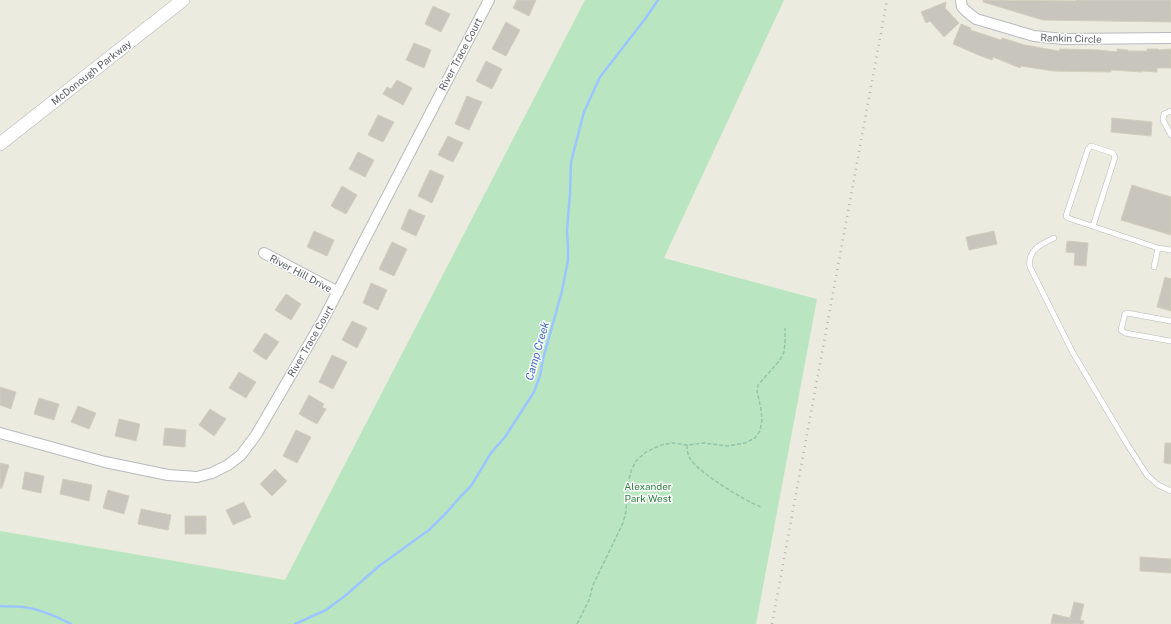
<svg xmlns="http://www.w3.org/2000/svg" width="1171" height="624" font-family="'Public Sans',sans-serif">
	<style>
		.green { fill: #b9e6c0 }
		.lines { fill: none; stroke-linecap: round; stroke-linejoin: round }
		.stream { stroke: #9cc5ff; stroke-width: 2.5 }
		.building { fill: #c7c5bc; stroke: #d1cebd }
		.service-casing { stroke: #b7b9bf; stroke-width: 6 }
		.minor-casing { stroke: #b7b9bf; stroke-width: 12 }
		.tertiary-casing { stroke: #b7b9bf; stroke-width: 14 }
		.path { stroke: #92c6a9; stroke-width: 1.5; stroke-dasharray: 4 2; stroke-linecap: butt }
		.service { stroke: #fff; stroke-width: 5 }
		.minor { stroke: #fff; stroke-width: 10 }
		.tertiary { stroke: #fff; stroke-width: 13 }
		.rail { stroke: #b3b4b4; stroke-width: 2.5; stroke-dasharray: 1 5; stroke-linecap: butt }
		.labels { text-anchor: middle; stroke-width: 3; stroke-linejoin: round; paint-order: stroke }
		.street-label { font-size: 10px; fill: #585b61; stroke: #fff }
		.park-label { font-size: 10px; fill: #2e8240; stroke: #fff }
		.water-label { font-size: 11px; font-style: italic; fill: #3a69c8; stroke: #fff }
	</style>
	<rect width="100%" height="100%" fill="#ecebdf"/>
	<!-- green -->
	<path class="green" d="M585 0H784L664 258 817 299 756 624H0V531L285 580Z"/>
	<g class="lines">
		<!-- stream -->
		<path class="stream" d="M0 606C8 607 15 606 23 607 40 609 56 616 71 624
			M295 624 326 610 346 595 379 566 429 530 448 511 460 497 471 486 491 453 505 437 534 392 540 376 543 359 562 291 568 260V248L567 230 570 193 571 162 584 112 600 77 645 19 658 0"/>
	</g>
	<!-- building -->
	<path class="building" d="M517 0H536L529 16 513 8Z
		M983 0 1076 1V0H1171V22L1043 20 983 2Z
		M946 2 945 8 959 23 944 37 930 21 926 23 921 12Z
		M433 6 450 14 441 32 425 24Z
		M506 22 520 30 506 56 492 49Z
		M961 24 971 28 970 30 1001 40 1002 38 1025 45 1059 51 1060 49 1099 50 1117 52V49L1128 50V51H1147V49H1158V50L1171 49V68H1157V72L1142 71V72L1111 70V72L1053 71 1021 66 1020 68 993 57 992 60 981 56 953 44Z
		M414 43 431 50 424 68 406 60Z
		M486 61 502 69 492 89 476 81Z
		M397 80 412 88 403 105 383 94 387 87 391 89Z
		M467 96 482 102 469 130 455 124Z
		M378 115 394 122 383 142 368 135Z
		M1112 118 1152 122 1151 136 1111 132Z
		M448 136 463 143 453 162 438 155Z
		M358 152 374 160 365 177 349 169Z
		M430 170 444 176 432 203 418 196Z
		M1132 185 1171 197V235L1121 220Z
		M342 186 357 195 346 214 331 206Z
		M409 209 425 216 416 236 401 229Z
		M314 231 334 240 327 256 307 247Z
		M994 231 997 244 969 250 966 237Z
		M1067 241 1088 243 1086 266 1074 265 1075 253 1066 252Z
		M392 242 407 249 394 276 379 269Z
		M1165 277 1171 279V311L1157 307Z
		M371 283 387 290 378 310 363 303Z
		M286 294 301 304 291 320 275 310Z
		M352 321 367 328 357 348 342 340Z
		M265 333 279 342 266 360 253 351Z
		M332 355 347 362 333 389 319 382Z
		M239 372 256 382 246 398 229 388Z
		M0 387 16 392 11 409 0 405Z
		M309 395 324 404 322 407 326 409 317 424 299 414Z
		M39 398 59 404 54 420 34 414Z
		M78 406 96 413 89 429 71 422Z
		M210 409 226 419 214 436 199 425Z
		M119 419 140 424 136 441 115 436Z
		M165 428 186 430 185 447 163 445Z
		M296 430 311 437 297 463 283 456Z
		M1165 443H1171V464L1164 463Z
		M0 463 9 465 2 488H0Z
		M275 469 287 481 272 496 260 484Z
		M25 472 44 476 41 493 22 489Z
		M63 479 92 485 89 501 60 494Z
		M108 490 129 496 124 514 103 508Z
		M244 502 251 517 233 525 226 510Z
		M141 509 171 515 168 530 138 524Z
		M185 516H206V534H185Z
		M1140 557 1171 559V573L1140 571Z
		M1074 602 1084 604 1080 620 1084 621 1083 624H1051L1053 614 1070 618Z"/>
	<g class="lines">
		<!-- service casing -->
		<g class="service-casing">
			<path id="service" d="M1171 111 1164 114 1163 120 1171 135
				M1093 226 1115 157 1113 153 1091 146 1088 149 1066 216 1068 218 1158 248 1171 250
				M1054 238C1041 244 1027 250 1030 267L1073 353 1127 444 1147 475 1158 485 1171 491
				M1154 267 1158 248
				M1171 321 1127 313 1125 314 1121 330 1125 333 1171 341"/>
		</g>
		<!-- minor casing -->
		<g class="minor-casing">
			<path id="minor" d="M961 0 962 7 966 11 976 19 1034 36 1063 39 1171 38
				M264 253 338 292
				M0 433 105 462 168 475 197 477 212 473 228 465 241 455 256 435 323 320 489 0"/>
		</g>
		<!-- tertiary casing -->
		<g class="tertiary-casing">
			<path id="tertiary" d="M0 144 183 0"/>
		</g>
		<!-- path -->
		<path class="path" d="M687 445C687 451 688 456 691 460 701 474 745 501 761 507
			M577 624 589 600 593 585 623 523 626 511 628 484 631 471 636 461 646 452 661 445 673 443 687 445 704 443 727 446 745 443 755 438 760 431 762 420 761 409 757 391 758 385 780 360 784 352 785 343V328"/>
		<!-- service -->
		<use href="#service" class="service"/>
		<!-- minor -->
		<use href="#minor" class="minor"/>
		<!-- tertiary -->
		<use href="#tertiary" class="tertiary"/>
		<!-- rail -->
		<path class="rail" d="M772 624 887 0"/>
	</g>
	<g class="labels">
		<!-- street labels -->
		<g class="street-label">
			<text transform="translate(1071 38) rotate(2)" y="4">Rankin Circle</text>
			<text transform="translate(460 54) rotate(-62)" y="4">River Trace Court</text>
			<text transform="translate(91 72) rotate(-38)" y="4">McDonough Parkway</text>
			<text transform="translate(301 273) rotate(28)" y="4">River Hill Drive</text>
			<text transform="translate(310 341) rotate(-60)" y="4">River Trace Court</text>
		</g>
		<!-- park labels -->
		<g class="park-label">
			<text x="648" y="490">Alexander<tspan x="648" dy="12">Park West</tspan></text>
		</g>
		<!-- water labels -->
		<g class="water-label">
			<text transform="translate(537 351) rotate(-74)" y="4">Camp Creek</text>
		</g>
	</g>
</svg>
